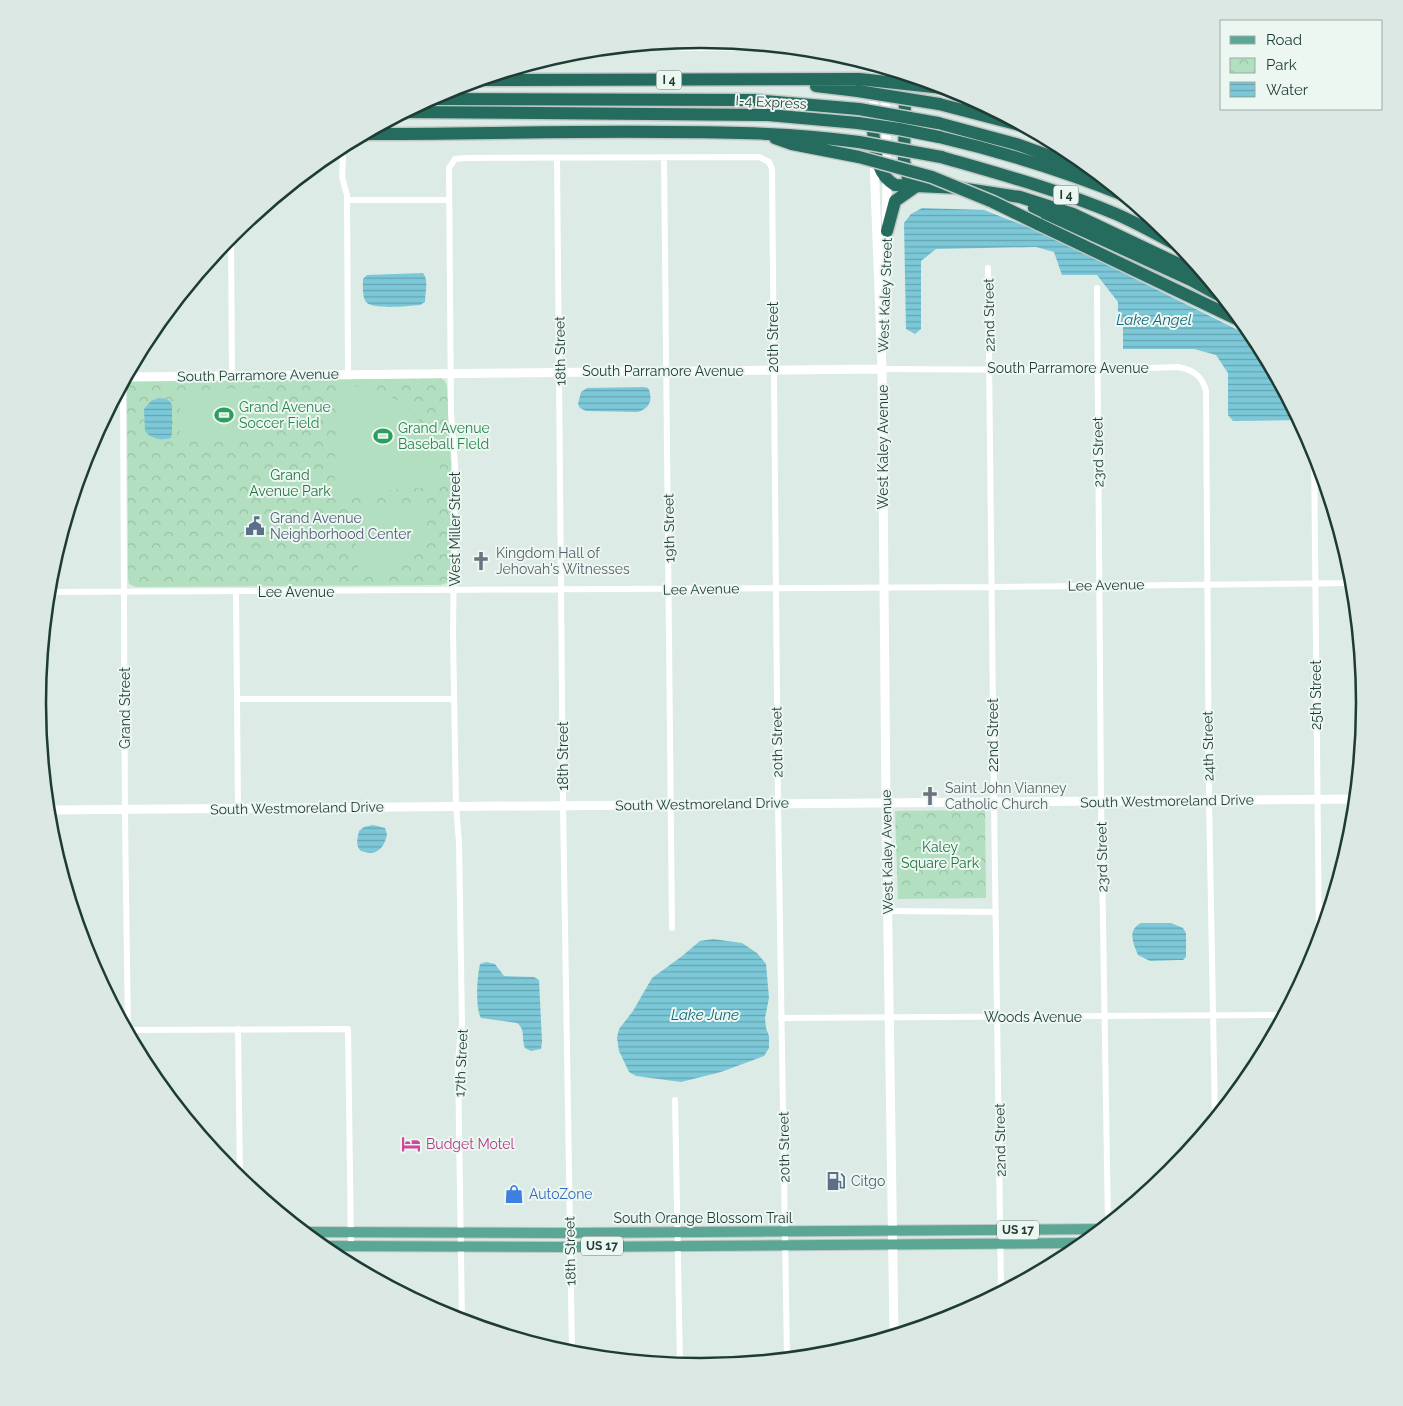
<svg xmlns="http://www.w3.org/2000/svg" width="1403" height="1406" font-family="Raleway,sans-serif">
	<style>
		.park { fill: url(#park-crowns) }
		.garden { fill: #b2dfbf }
		.water { fill: url(#water-rules) }
		.lines { fill: none; stroke-linecap: round; stroke-linejoin: round }
		.primary-casing { stroke: #c0c8c6; stroke-width: 12 }
		.motorway-casing { stroke: #c0c8c6; stroke-width: 15 }
		.minor { stroke: #fff; stroke-width: 6 }
		.tertiary { stroke: #fff; stroke-width: 9 }
		.primary { stroke: #5ba694; stroke-width: 10 }
		.motorway { stroke: #256b5e; stroke-width: 12 }
		.motorway-bridge-casing { stroke: #c0c8c6; stroke-width: 15; stroke-linecap: butt }
		.motorway-bridge { stroke: #256b5e; stroke-width: 12 }
		.labels { text-anchor: middle; stroke-width: 4; stroke-linejoin: round; paint-order: stroke }
		.shield { fill: #edf7f2; stroke: #5b746d; stroke-width: 1 }
		.shield-label { font-size: 12px; font-weight: bold; fill: #1d3c34 }
		.street-label { font-size: 14px; fill: #1d3c34; stroke: #edf7f2 }
		.leisure-label { font-size: 14px; fill: #27864d; stroke: #edf7f2; text-anchor: start }
		.park-label { font-size: 14px; fill: #227745; stroke: #edf7f2 }
		.service-label { font-size: 14px; fill: #4e5e75; stroke: #edf7f2; text-anchor: start }
		.worship-label { font-size: 14px; fill: #5b616d; stroke: #edf7f2; text-anchor: start }
		.hotel-label { font-size: 14px; fill: #b23c85; stroke: #edf7f2; text-anchor: start }
		.shop-label { font-size: 14px; fill: #366cbe; stroke: #edf7f2; text-anchor: start }
		.water-label { font-size: 15px; font-style: italic; fill: #10697e; stroke: #edf7f2 }
		.rim { fill: none; stroke: #1d3c34; stroke-width: 2.5 }
	</style>
	<defs>
		<pattern id="park-crowns" width="20" height="18" patternUnits="userSpaceOnUse" patternTransform="scale(1.25)"><rect width="20" height="18" fill="#b2dfbf"/><path d="M2 6a3 3 0 1 1 6 0M12 15a3 3 0 1 1 6 0" fill="none" stroke="#99c0a5"/></pattern>
		<pattern id="water-rules" width="6" height="5" patternUnits="userSpaceOnUse" patternTransform="scale(1.25)"><rect width="6" height="5" fill="#7cc8d8"/><path d="M0 2.5h6" fill="none" stroke="#65a4b0"/></pattern>
	</defs>
	<rect width="100%" height="100%" fill="#dcebe5"/>
	<!-- park -->
	<path class="park" d="M441 378 445 381 447 387 451 464 452 579 450 582 440 585 136 587 129 584 128 579 127 388 130 383 135 381Z
		M985 810 986 898 898 899 895 811Z"/>
	<!-- garden -->
	<path class="garden" d="M339 385C403 386 437 424 442 486L382 491 340 493 335 488V448Z
		M268 388V441L180 442V390Z
		M363 503 428 506C431 537 411 570 379 576 373 577 366 577 359 577L355 533V513Z"/>
	<!-- water -->
	<path class="water" d="M922 208 984 210 1043 233 1256 339 1300 420 1233 421 1228 415V373L1216 355 1194 349H1123V325L1118 317V302L1097 275H1062L1054 252 1036 247 936 249 921 261V329L915 334 906 329 904 223 911 214Z
		M423 273C429 280 425 293 425 302L420 305C409 306 372 310 366 302 362 296 363 286 363 279L367 275Z
		M644 387 648 388C654 399 649 410 637 412L586 411 580 408 578 404 581 392 587 388Z
		M158 398C165 399 169 398 172 405V433L171 438C162 441 151 439 145 431L144 409 151 401Z
		M373 825 385 828 387 834C385 846 378 856 365 852 361 851 360 851 358 847 356 842 358 836 359 831L364 827Z
		M1141 923H1171L1183 928 1186 933V957L1183 960H1179L1150 961 1138 955C1133 943 1127 930 1141 923Z
		M713 939 742 943 757 953 766 964 769 998 765 1018 766 1028 769 1036V1048L764 1056 721 1072 681 1082 636 1076 629 1072 619 1051 617 1038 619 1029 633 1011 652 978 681 957 700 941Z
		M486 962 495 964 504 976 534 977 539 980 542 1042 541 1049 531 1051 525 1048C521 1038 526 1030 517 1023L481 1018C475 1007 477 977 480 964Z"/>
	<g class="lines">
		<!-- primary casing -->
		<g class="primary-casing">
			<path id="primary" d="M305 1232 570 1233 1102 1229
				M322 1246 570 1247 1085 1243"/>
		</g>
		<!-- motorway casing -->
		<g class="motorway-casing">
			<path id="motorway" d="M480 80 859 79
				M816 86 858 91
				M873 95C878 82 883 76 897 72
				M430 99 753 100 859 109
				M939 104 1024 126
				M405 112 768 115 858 123
				M938 123 1016 144 1097 173
				M873 131C876 152 875 173 895 185L960 188 1020 197 1073 214 1208 278
				M365 134C465 134 565 131 665 132 730 132 794 133 859 142
				M939 137C1003 152 1065 171 1126 196
				M775 138 792 144 859 157
				M941 157C1000 174 1059 190 1116 214 1139 224 1162 237 1184 249
				M908 178 904 161 905 95 909 85 920 79
				M1034 208 1191 280 1224 298
				M1038 224 1243 322
				M887 231 895 201 915 187"/>
		</g>
		<!-- minor -->
		<path class="minor" d="M663 43 671 46 683 48 782 47
			M343 157 342 177 347 195 348 374
			M557 158 563 805 572 1354
			M664 158 672 928
			M347 200H449
			M231 235 232 375
			M988 268 994 802 1001 1292
			M1097 288 1101 801 1108 1224
			M882 369 1097 370 1178 367C1194 370 1202 376 1206 391L1209 799 1215 1119
			M123 384 125 819 128 1032
			M1314 447 1319 943
			M48 592 992 587 1354 583
			M236 592 238 808
			M238 699H454
			M888 911 996 912
			M781 1018 1284 1015
			M238 1029 240 1179
			M128 1030 348 1029 351 1246
			M675 1100 680 1365
			M462 1321 458 1061 462 1024 459 842 456 806 453 633 455 465 451 413 449 168 455 159 465 158 759 157 769 162 772 169 778 803 787 1359"/>
		<!-- tertiary -->
		<path class="tertiary" d="M882 67 885 77 887 180 885 313
			M873 115 875 65
			M874 161 882 369 886 802 894 1335
			M127 377 882 369
			M48 810 1356 799"/>
		<!-- primary -->
		<use href="#primary" class="primary"/>
		<!-- motorway -->
		<use href="#motorway" class="motorway"/>
		<!-- motorway-bridge casing -->
		<g class="motorway-bridge-casing">
			<path id="motorway-bridge" d="M859 79 952 89
				M858 91 939 104
				M859 109 938 123
				M858 123 899 129 939 137
				M859 142 941 157
				M859 157 932 177 993 202 1038 224"/>
		</g>
		<!-- motorway-bridge -->
		<use href="#motorway-bridge" class="motorway-bridge"/>
	</g>
	<!-- icons -->
	<defs>
		<g id="stadium-bare" transform="scale(1.5)"><path d="M0-5a6.5 5 0 1 0 0 10a6.5 5 0 1 0 0-10ZM-3.5-1.8h7v3.6h-7Z" fill="#2e9e5b" stroke="#edf7f2" stroke-width="2.5" paint-order="stroke"/></g>
		<g id="civic-bare" transform="scale(1.5)"><path d="M-.6-6.5H3V-4.5H.6V-3L4-1V1h2V6H-6V1h2V-1L-.6-3ZM-1.2 2.5V6h2.4V2.5Z" fill="#5c6f8a" stroke="#edf7f2" stroke-width="2.5" paint-order="stroke"/></g>
		<g id="church-bare" transform="scale(1.5)"><path d="M-1.2-6h2.4v3.5h3.3v2.4h-3.3V6h-2.4V-.1h-3.3v-2.4h3.3Z" fill="#6b7280" stroke="#edf7f2" stroke-width="2.5" paint-order="stroke"/></g>
		<g id="hotel-bare" transform="scale(1.5)"><path d="M-6-4.5h1.5V1H6V5H4.5V3h-9V5H-6ZM-4 0a1.8 1.8 0 1 1 3.6 0ZM.5 0V-2.5h3Q6-2.5 6 0Z" fill="#d1479c" stroke="#edf7f2" stroke-width="2.5" paint-order="stroke"/></g>
		<g id="fuel-bare" transform="scale(1.5)"><path d="M-5.5-6h7V0h2V4h1.3V-2.5L3-4.5l.8-.8L6-3V5H2.5V1h-1V6h-7ZM-4.2-4.7v3.2H.2V-4.7Z" fill="#5c6f8a" stroke="#edf7f2" stroke-width="2.5" paint-order="stroke"/></g>
		<g id="shop-bare" transform="scale(1.5)"><path d="M-5-2.5h2.3a2.7 3.5 0 0 1 5.4 0H5L5.5 6h-11ZM-1.5-2.5h3a1.5 2.3 0 0 0-3 0Z" fill="#3f7fe0" stroke="#edf7f2" stroke-width="2.5" paint-order="stroke"/></g>
	</defs>
	<g fill-rule="evenodd">
		<use href="#stadium-bare" x="224" y="415"/>
		<use href="#stadium-bare" x="383" y="436"/>
		<use href="#civic-bare" x="255" y="526"/>
		<use href="#church-bare" x="481" y="561"/>
		<use href="#church-bare" x="930" y="796"/>
		<use href="#hotel-bare" x="411" y="1144"/>
		<use href="#fuel-bare" x="836" y="1181"/>
		<use href="#shop-bare" x="514" y="1194"/>
	</g>
	<g class="labels">
		<!-- shield labels -->
		<g class="shield">
			<rect x="656.5" y="70.5" width="25" height="19" rx="4"/>
			<rect x="1053.5" y="185.5" width="25" height="19" rx="4"/>
			<rect x="997" y="1220.5" width="42" height="19" rx="4"/>
			<rect x="581" y="1236.5" width="42" height="19" rx="4"/>
		</g>
		<g class="shield-label">
			<text x="669" y="84">I 4</text>
			<text x="1066" y="199">I 4</text>
			<text x="1018" y="1234">US 17</text>
			<text x="602" y="1250">US 17</text>
		</g>
		<!-- street labels -->
		<g class="street-label">
			<text transform="translate(771 102) rotate(3)" y="5">I-4 Express</text>
			<text transform="translate(885 295) rotate(-88)" y="5">West Kaley Street</text>
			<text transform="translate(989 315) rotate(-91)" y="5">22nd Street</text>
			<text transform="translate(773 337) rotate(-90)" y="5">20th Street</text>
			<text transform="translate(560 351) rotate(-91)" y="5">18th Street</text>
			<text x="1068" y="373">South Parramore Avenue</text>
			<text x="663" y="376">South Parramore Avenue</text>
			<text transform="translate(258 375) rotate(-1)" y="5">South Parramore Avenue</text>
			<text transform="translate(883 447) rotate(-90)" y="5">West Kaley Avenue</text>
			<text transform="translate(1098 452) rotate(-91)" y="5">23rd Street</text>
			<text transform="translate(669 528) rotate(-91)" y="5">19th Street</text>
			<text transform="translate(455 529) rotate(-90)" y="5">West Miller Street</text>
			<text transform="translate(1106 585) rotate(-1)" y="5">Lee Avenue</text>
			<text transform="translate(701 589) rotate(-1)" y="5">Lee Avenue</text>
			<text x="296" y="597">Lee Avenue</text>
			<text transform="translate(1316 695) rotate(-90)" y="5">25th Street</text>
			<text transform="translate(125 708) rotate(-90)" y="5">Grand Street</text>
			<text transform="translate(993 735) rotate(-90)" y="5">22nd Street</text>
			<text transform="translate(777 742) rotate(-91)" y="5">20th Street</text>
			<text transform="translate(1208 746) rotate(-91)" y="5">24th Street</text>
			<text transform="translate(563 756) rotate(-90)" y="5">18th Street</text>
			<text transform="translate(1167 801) rotate(-1)" y="5">South Westmoreland Drive</text>
			<text transform="translate(702 804) rotate(-1)" y="5">South Westmoreland Drive</text>
			<text transform="translate(297 808) rotate(-1)" y="5">South Westmoreland Drive</text>
			<text transform="translate(887 852) rotate(-91)" y="5">West Kaley Avenue</text>
			<text transform="translate(1102 857) rotate(-91)" y="5">23rd Street</text>
			<text x="1033" y="1022">Woods Avenue</text>
			<text transform="translate(461 1063) rotate(-87)" y="5">17th Street</text>
			<text transform="translate(1000 1140) rotate(-91)" y="5">22nd Street</text>
			<text transform="translate(784 1147) rotate(-91)" y="5">20th Street</text>
			<text x="703" y="1223">South Orange Blossom Trail</text>
			<text transform="translate(570 1251) rotate(-91)" y="5">18th Street</text>
		</g>
		<!-- leisure labels -->
		<g class="leisure-label">
			<text x="239" y="412">Grand Avenue<tspan x="239" dy="16">Soccer Field</tspan></text>
			<text x="398" y="433">Grand Avenue<tspan x="398" dy="16">Baseball FIeld</tspan></text>
		</g>
		<!-- park labels -->
		<g class="park-label">
			<text x="290" y="480">Grand<tspan x="290" dy="16">Avenue Park</tspan></text>
			<text x="940" y="852">Kaley<tspan x="940" dy="16">Square Park</tspan></text>
		</g>
		<!-- service labels -->
		<g class="service-label">
			<text x="270" y="523">Grand Avenue<tspan x="270" dy="16">Neighborhood Center</tspan></text>
			<text x="851" y="1186">Citgo</text>
		</g>
		<!-- worship labels -->
		<g class="worship-label">
			<text x="496" y="558">Kingdom Hall of<tspan x="496" dy="16">Jehovah's Witnesses</tspan></text>
			<text x="945" y="793">Saint John Vianney<tspan x="945" dy="16">Catholic Church</tspan></text>
		</g>
		<!-- hotel labels -->
		<g class="hotel-label">
			<text x="426" y="1149">Budget Motel</text>
		</g>
		<!-- shop labels -->
		<g class="shop-label">
			<text x="529" y="1199">AutoZone</text>
		</g>
		<!-- water labels -->
		<g class="water-label">
			<text x="1154" y="325">Lake Angel</text>
			<text x="705" y="1020">Lake June</text>
		</g>
	</g>
	<!-- crop -->
	<path d="M0 0H1403V1406H0ZM46 703a655 655 0 1 1 1310 0a655 655 0 1 1-1310 0Z" fill="#dce8e3" fill-rule="evenodd"/>
	<path class="rim" d="M46 703a655 655 0 1 1 1310 0a655 655 0 1 1-1310 0Z"/>
	<!-- legend -->
	<rect x="1220" y="20" width="162" height="90" fill="#edf7f2" stroke="#9aaca6"/>
	<rect x="1230" y="36" width="25" height="8" fill="#5ba694" stroke="#9aaca6"/>
	<text x="1266" y="45" font-size="15" fill="#1d3c34">Road</text>
	<rect x="1230" y="58" width="25" height="15" fill="url(#park-crowns)" stroke="#9aaca6"/>
	<text x="1266" y="70" font-size="15" fill="#1d3c34">Park</text>
	<rect x="1230" y="82" width="25" height="15" fill="url(#water-rules)" stroke="#9aaca6"/>
	<text x="1266" y="95" font-size="15" fill="#1d3c34">Water</text>
</svg>
